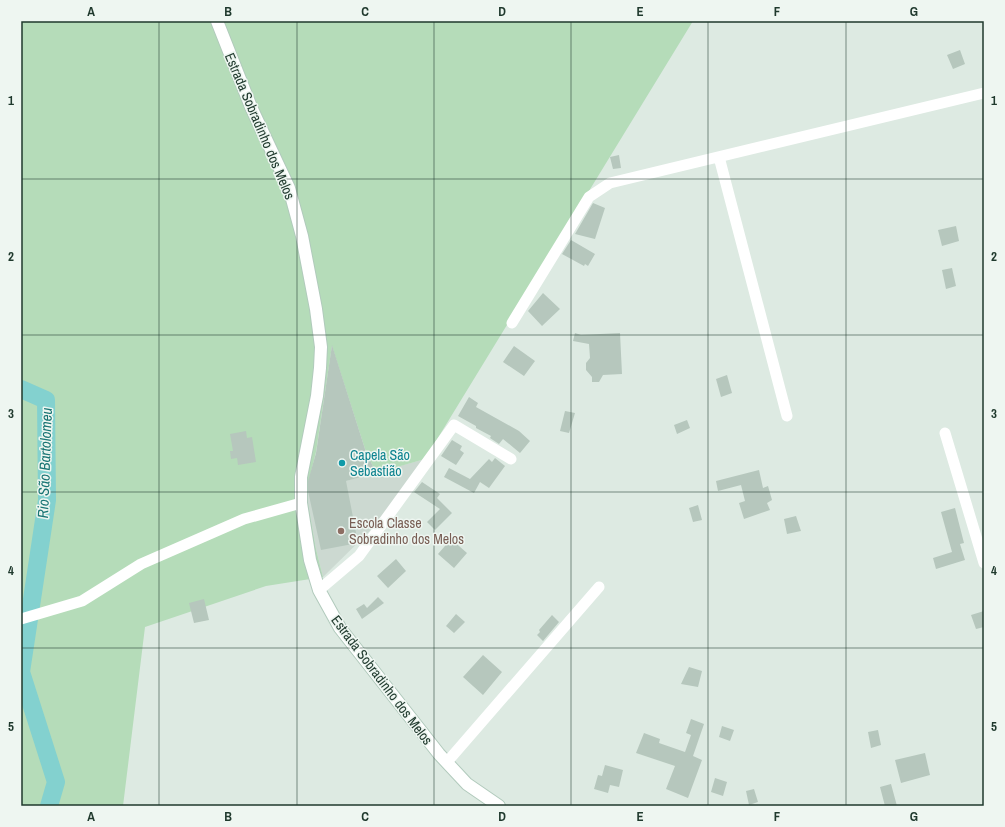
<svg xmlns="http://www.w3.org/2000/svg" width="1005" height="827" font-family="'Archivo Narrow',sans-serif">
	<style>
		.built { fill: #ccd9d1 }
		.green { fill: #b5dcb9 }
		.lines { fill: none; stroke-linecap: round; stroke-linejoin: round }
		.river { stroke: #83d1cf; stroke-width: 18 }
		.building { fill: #b6c7bd }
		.secondary-casing { stroke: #b1cabc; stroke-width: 14 }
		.street { stroke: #fff; stroke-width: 11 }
		.secondary { stroke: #fff; stroke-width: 12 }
		.grid { fill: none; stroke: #1f392d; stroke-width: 1; stroke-opacity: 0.55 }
		.culture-dot { fill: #0f9aa8; stroke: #eef6f1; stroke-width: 1.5 }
		.education-dot { fill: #8d6e63; stroke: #eef6f1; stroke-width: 1.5 }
		.labels { text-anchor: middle; stroke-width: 3; stroke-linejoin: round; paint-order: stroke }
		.street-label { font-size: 14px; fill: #1f392d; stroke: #eef6f1 }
		.culture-label { font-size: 14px; fill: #0d838f; stroke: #eef6f1; text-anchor: start }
		.education-label { font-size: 14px; fill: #785e54; stroke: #eef6f1; text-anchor: start }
		.water-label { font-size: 15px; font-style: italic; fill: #197574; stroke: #eef6f1 }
		.neatline { fill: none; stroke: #1f392d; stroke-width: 1.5 }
		.grid-label { font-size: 13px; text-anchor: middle; font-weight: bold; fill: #1f392d }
	</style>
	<rect width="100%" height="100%" fill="#ddeae2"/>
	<!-- built -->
	<path class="built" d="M425 459 388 513 323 577 316 549 306 492Z"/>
	<!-- green -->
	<path class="green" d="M21 21H693L425 459 376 473 365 449 332 346 316 452 306 492 316 549 323 577 266 586 145 627 123 806H21Z"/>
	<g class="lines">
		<!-- river -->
		<path class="river" d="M21 389 46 400 47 500 21 672
			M21 672 56 782 49 806"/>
	</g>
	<!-- building -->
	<path class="building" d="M960 50 965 64 953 69 947 55Z
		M619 155 621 168 613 169 610 157Z
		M593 203 605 208 595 239 575 234Z
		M956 226 959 241 942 246 938 230Z
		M571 240 595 254 588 266 585 264 584 266 562 254Z
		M952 268 956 286 946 289 942 270Z
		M543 293 560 309 542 326 528 311Z
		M575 333 581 335 620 333 622 374 603 375 599 382H592V377L586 370V363L590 358 589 344 573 341Z
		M332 345 365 449 376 473 346 481 358 543 321 550 308 491V481L316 453Z
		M514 346 535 361 524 376 503 362Z
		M727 375 732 393 721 397 716 379Z
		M469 397 478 403 476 407 519 431 530 441 520 453 503 439 499 444 490 438 491 436 476 428V426L458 416Z
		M565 411 575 413 569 433 560 431Z
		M687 420 690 428 677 434 674 425Z
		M246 431 247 438 252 437 256 462 238 465 237 458 231 459 230 451H233L230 434Z
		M452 440 462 446 460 450 464 453 456 465 441 456Z
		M495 458 505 466 489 488 480 482 474 493 444 477 449 468 470 479 489 459 492 462Z
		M759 470 763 488 768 486 772 500 767 503 770 510 744 519 739 503 745 501 741 485 718 491 716 481Z
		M422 482 440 494 437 498 452 513 435 530 427 522 440 509 414 492Z
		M698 505 702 520 693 522 689 508Z
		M955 508 964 543 960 544 965 560 936 569 933 558 952 552 941 512Z
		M796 516 801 531 787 534 784 519Z
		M451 539 467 553 454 568 438 554Z
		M396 559 406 571 388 588 377 576Z
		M378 597 384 603 362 619 356 609 364 604 367 608Z
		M204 599 209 620 194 623 189 603Z
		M984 611V627L976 629 971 615Z
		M456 614 465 622 454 633 446 626Z
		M552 615 559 622 543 641 537 635 540 632 539 630Z
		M483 655 502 672 483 695 463 677Z
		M689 667 702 671 698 687 681 684Z
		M691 719 704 724 693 756 702 760 688 798 666 789 675 766 636 753 644 733 660 739 659 743 685 752 691 735 686 733Z
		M722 726 734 730 730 741 719 737Z
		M878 730 881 745 871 748 868 732Z
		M925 753 930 775 901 783 895 760Z
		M605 765 623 770 619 787 610 785 608 793 594 789 598 775 602 776Z
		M715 778 727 782 723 796 711 792Z
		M891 784 897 806H885L880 787Z
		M754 789 758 802 749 805 746 791Z"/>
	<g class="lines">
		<!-- secondary casing -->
		<g class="secondary-casing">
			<path id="secondary" d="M217 21 251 107 289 188 302 236 316 309 321 347 320 368 317 396 301 477V503L310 560 319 590 340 628 439 754 467 784 499 806"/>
		</g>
		<!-- street -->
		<path class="street" d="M719 157 787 416
			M512 323 589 197 610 183 984 93
			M945 433 984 563
			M319 590 359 556 454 425 511 459
			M21 619 82 601 141 564 244 519 301 503
			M447 762 599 587"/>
		<!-- secondary -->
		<use href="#secondary" class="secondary"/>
	</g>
	<!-- grid -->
	<path class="grid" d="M159 21V806M297 21V806M434 21V806M571 21V806M708 21V806M846 21V806M21 179H984M21 335H984M21 492H984M21 648H984"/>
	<!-- markers -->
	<circle class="culture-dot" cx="342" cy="463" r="4"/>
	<circle class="education-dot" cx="341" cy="531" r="4"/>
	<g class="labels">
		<!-- street labels -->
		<g class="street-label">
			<text transform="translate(260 126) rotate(67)" y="5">Estrada Sobradinho dos Melos</text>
			<text transform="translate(382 680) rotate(53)" y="5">Estrada Sobradinho dos Melos</text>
		</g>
		<!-- culture labels -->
		<g class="culture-label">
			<text x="350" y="460">Capela São<tspan x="350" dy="16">Sebastião</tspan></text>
		</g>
		<!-- education labels -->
		<g class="education-label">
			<text x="349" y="528">Escola Classe<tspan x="349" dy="16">Sobradinho dos Melos</tspan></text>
		</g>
		<!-- water labels -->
		<g class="water-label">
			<text transform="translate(45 463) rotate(-88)" y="5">Rio São Bartolomeu</text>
		</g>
	</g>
	<!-- border -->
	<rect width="1005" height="827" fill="none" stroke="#eef6f1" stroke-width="44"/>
	<rect x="22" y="22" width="961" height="783" class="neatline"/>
	<g class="grid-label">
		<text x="91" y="16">A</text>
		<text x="228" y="16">B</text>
		<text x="365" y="16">C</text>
		<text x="502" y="16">D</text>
		<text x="640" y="16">E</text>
		<text x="777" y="16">F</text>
		<text x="914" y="16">G</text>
		<text x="11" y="105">1</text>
		<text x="994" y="105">1</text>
		<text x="11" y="261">2</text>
		<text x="994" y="261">2</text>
		<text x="11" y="418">3</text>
		<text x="994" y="418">3</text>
		<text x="11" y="575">4</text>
		<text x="994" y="575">4</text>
		<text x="11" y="731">5</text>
		<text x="994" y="731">5</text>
		<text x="91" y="821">A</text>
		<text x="228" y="821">B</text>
		<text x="365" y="821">C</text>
		<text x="502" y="821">D</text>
		<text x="640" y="821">E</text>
		<text x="777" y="821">F</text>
		<text x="914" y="821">G</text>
	</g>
</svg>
